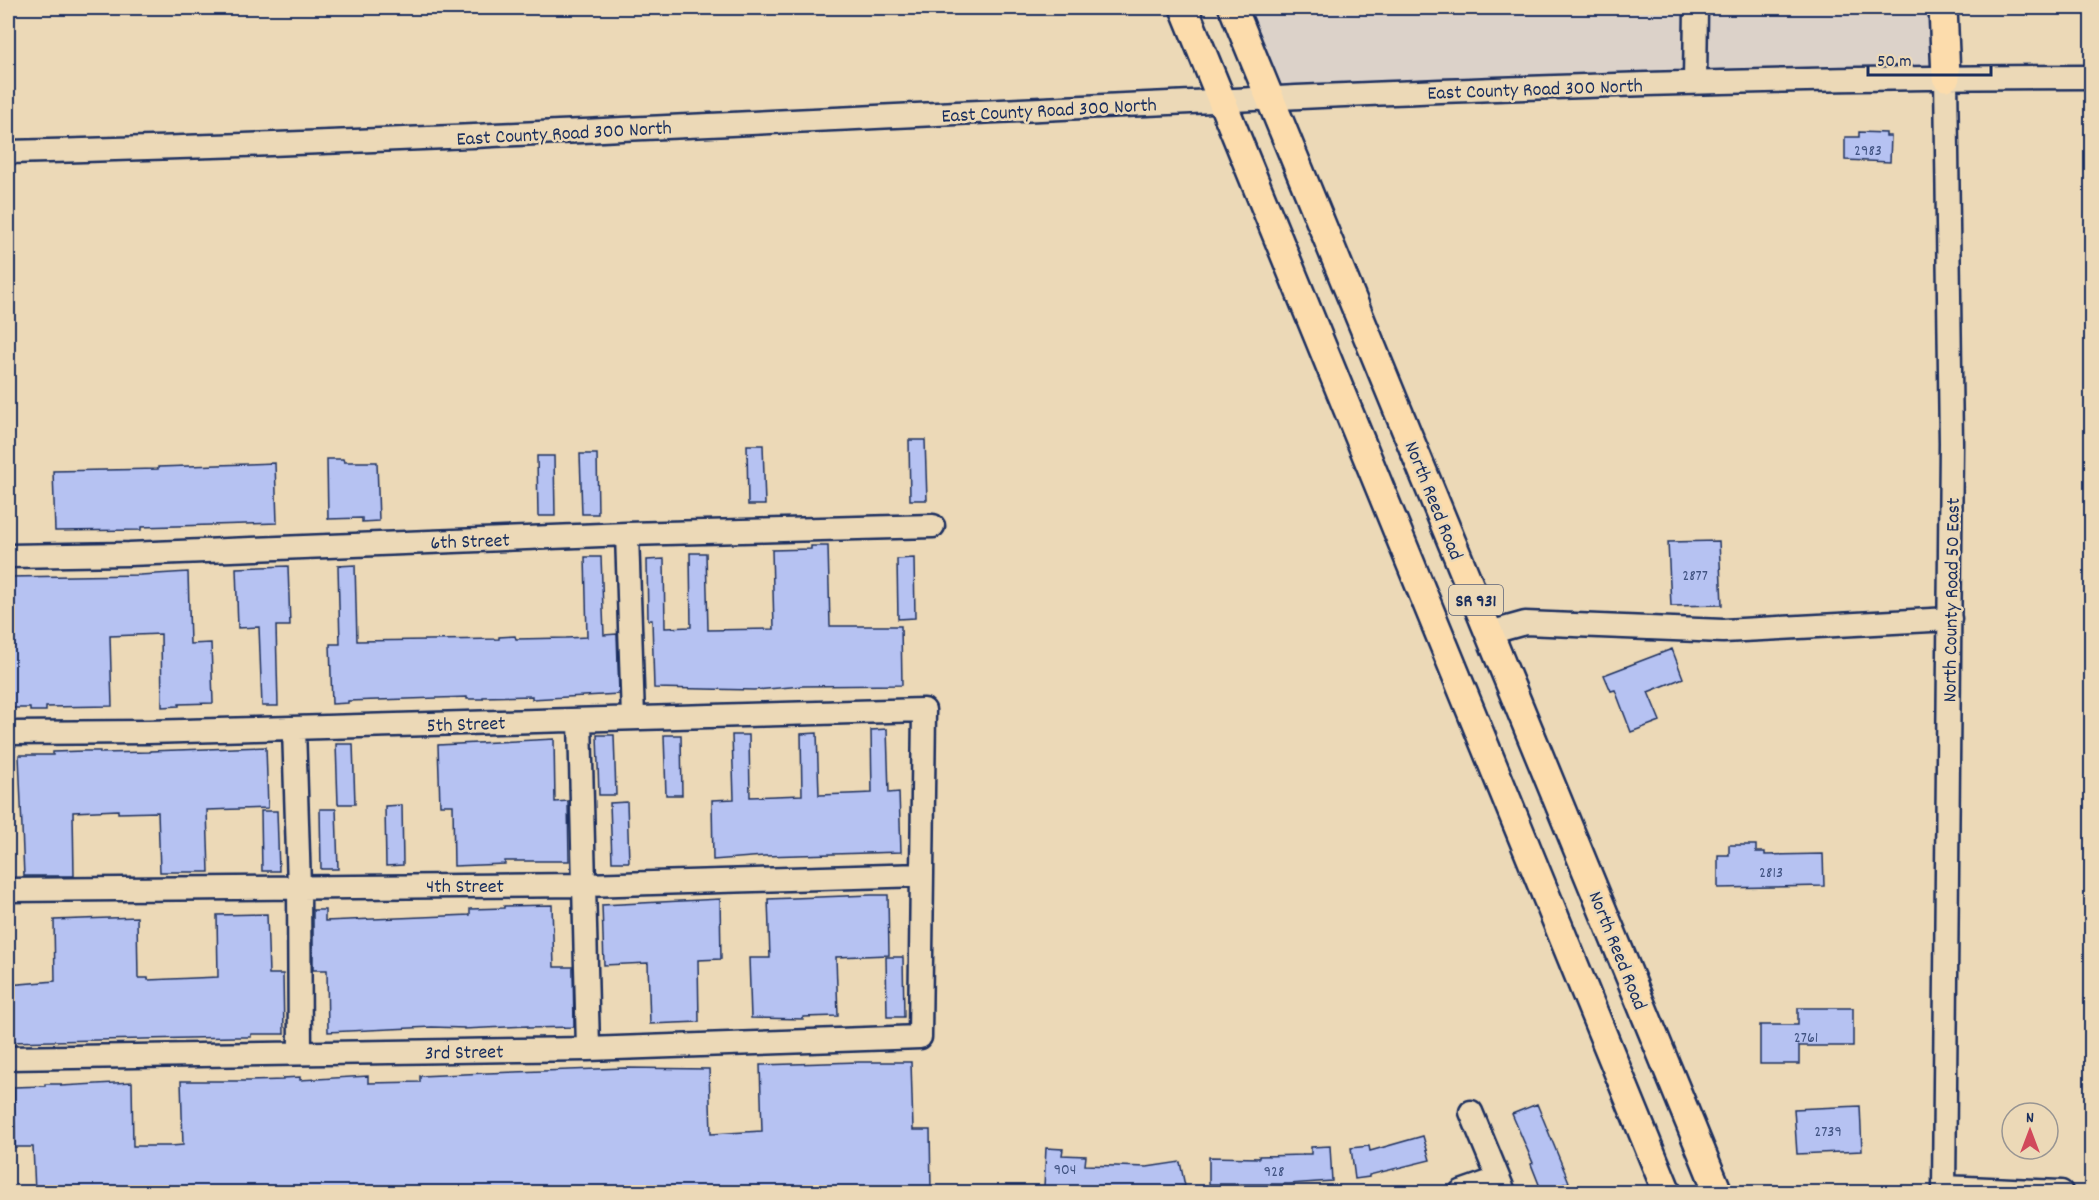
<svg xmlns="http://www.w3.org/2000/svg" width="2099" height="1200" font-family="Dekko,sans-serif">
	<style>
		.built { fill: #dcd2c9 }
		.building { fill: #b6c2f2; stroke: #1b2f5e; stroke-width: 1.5 }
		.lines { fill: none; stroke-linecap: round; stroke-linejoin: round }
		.minor-casing { stroke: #1b2f5e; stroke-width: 27 }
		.major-casing { stroke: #1b2f5e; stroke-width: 32 }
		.minor { stroke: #ecd9b7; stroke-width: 22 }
		.major { stroke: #fcdcac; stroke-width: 27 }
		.labels { text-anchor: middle; stroke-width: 5; stroke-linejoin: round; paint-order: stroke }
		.number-label { font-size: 16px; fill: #425483 }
		.shield { fill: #ecd9b7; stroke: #5a6279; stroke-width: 1.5 }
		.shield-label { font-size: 18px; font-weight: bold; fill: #1b2f5e }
		.street-label { font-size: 20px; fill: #1b2f5e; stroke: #ecd9b7 }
	</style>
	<rect width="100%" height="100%" fill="#ecd9b7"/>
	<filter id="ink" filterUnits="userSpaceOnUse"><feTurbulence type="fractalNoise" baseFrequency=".0167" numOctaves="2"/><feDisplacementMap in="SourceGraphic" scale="12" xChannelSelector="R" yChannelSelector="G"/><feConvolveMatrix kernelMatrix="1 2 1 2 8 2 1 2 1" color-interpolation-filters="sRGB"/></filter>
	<g filter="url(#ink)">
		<!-- built -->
		<path class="built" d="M1233 8H1946V77L1270 98Z"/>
		<!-- building -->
		<path class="building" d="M1859 132 1886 133V136H1891L1890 162 1845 160V137H1859Z
			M909 440H925L927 500H910Z
			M747 445H763L765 505H748Z
			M580 454H597L598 514H582Z
			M537 456H554L555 516H538Z
			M327 459H343L344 462H377L379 521 362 522V518L328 519Z
			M275 463 277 523 141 527V530L55 531 53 471 158 469V467Z
			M1719 541 1722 605 1671 606 1668 542Z
			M811 546H828L830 626H901L902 685 803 686 754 690 654 688 652 620H648L647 560 664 559 665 628 691 627 690 553H706L708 630 774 629 772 550 811 549Z
			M585 557H601L604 635 617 634 619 694 532 699V696L483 697V699H467V697L348 701V703L332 704 330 644H340L338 566 355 565 357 641 499 639V637L515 636 516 639 566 638 587 637Z
			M914 558 915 618 898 619 897 559Z
			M288 566 290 626H276L278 706H262L259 627 238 628 236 568Z
			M188 572 190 644 211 643 213 703 179 704V706L162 707 161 634 110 636 112 706 46 707V711H30V708H8V577L140 575Z
			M1672 649 1683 678 1648 692 1660 721 1631 732 1615 690 1611 691 1604 675Z
			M887 729 889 793 899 792 901 852 764 856 713 860 712 800 734 799 732 735H749L750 797 802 795 801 734 817 733 819 795 848 794 872 793 871 730Z
			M597 735H614L616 795H599Z
			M664 735H681L682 795H666Z
			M554 739 555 802 568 801 569 861H505V864L454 866 453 805H440L438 745Z
			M336 744H353L355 804H338Z
			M266 747 268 808 207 810 209 872H160L158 812 118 813V810L73 812 74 876H24L19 755H53V752L84 751H100V753L150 752V751Z
			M627 802 629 862H612L610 803Z
			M402 805 403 865 386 866 385 806Z
			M320 809H336L338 869H321Z
			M261 811H277L279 871H262Z
			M1729 845H1756V852H1765V855L1823 854 1824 886 1718 888V855H1729Z
			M871 895H888L889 955 836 957 838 1016 803 1017V1019L751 1018 749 958H770L768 899Z
			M720 899 721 959 698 960 699 1022 650 1024 648 963 604 965 602 905Z
			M552 905 554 967H573L574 1027 528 1028V1026L464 1029V1028L432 1027 328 1032 327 970H313V910H325V921L470 915V909L504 908V906Z
			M267 914 269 974H283L284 1034H251V1037H234L8 1042V985L55 981 54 920 137 917 138 978H148V980L218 977 217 915Z
			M886 957H903L904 1017H887Z
			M1798 1008H1853V1046H1799V1064H1760V1025H1798Z
			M859 1062H911L913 1130H930L931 1190 846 1192H779V1191L727 1192H35L33 1147H15L14 1087 45 1086V1084H61V1086L132 1082 133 1146H171L183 1145 181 1081H249L283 1080V1078L300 1077V1080L368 1076V1083L420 1082V1076L487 1073 624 1068 709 1069 711 1134 762 1131 760 1065Z
			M1537 1104 1569 1182 1544 1192H1542L1531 1164 1533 1163 1512 1114Z
			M1860 1106 1862 1151 1797 1154 1794 1109Z
			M1423 1136 1430 1160 1369 1175V1177L1355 1179 1351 1148 1369 1146 1370 1151Z
			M1330 1146 1332 1181 1289 1184H1209V1157L1259 1158V1156L1303 1155V1154H1311V1147Z
			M1046 1148 1063 1149 1062 1155 1086 1156 1085 1165 1147 1167 1180 1162 1185 1186 1153 1191 1152 1189 1044 1187Z"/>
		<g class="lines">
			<!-- minor casing -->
			<g class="minor-casing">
				<path id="minor" d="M1695 82 1696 8
					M8 152C702 136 1396 77 2092 77
					M627 534 633 718
					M8 556 129 554 627 534 933 526
					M1489 633 1525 623 1723 631 1950 619
					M580 720 588 1049
					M294 728 299 886 300 1053
					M8 733 148 732 924 710 920 1037 588 1049 8 1058
					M8 890 585 885 922 875
					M1471 1112 1504 1192
					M1944 1187 2061 1192
					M1461 1192 1498 1179
					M1944 1192 1951 443 1946 77"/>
			</g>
			<!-- major casing -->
			<g class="major-casing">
				<path id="major" d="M1184 8 1667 1192
					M1233 8 1718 1192
					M1943 8 1946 77"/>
			</g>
			<!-- minor -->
			<use href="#minor" class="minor"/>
			<!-- major -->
			<use href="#major" class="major"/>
		</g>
	</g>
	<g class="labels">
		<!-- number labels -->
		<g class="number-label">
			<text x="1868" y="155">2983</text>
			<text x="1695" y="580">2877</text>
			<text x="1771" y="877">2813</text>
			<text x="1806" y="1042">2761</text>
			<text x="1828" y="1136">2739</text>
			<text x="1065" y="1174">904</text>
			<text x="1274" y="1176">928</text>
		</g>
		<!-- shield labels -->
		<rect class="shield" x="1449" y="585" width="54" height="30" rx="4.5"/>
		<g class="shield-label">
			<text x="1476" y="606">SR 931</text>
		</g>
		<!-- street labels -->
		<g class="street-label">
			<text transform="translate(1535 88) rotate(-2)" y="7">East County Road 300 North</text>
			<text transform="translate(1049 109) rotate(-3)" y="7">East County Road 300 North</text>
			<text transform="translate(564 132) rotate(-3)" y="7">East County Road 300 North</text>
			<text transform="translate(1435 500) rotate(68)" y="7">North Reed Road</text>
			<text transform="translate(470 540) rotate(-2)" y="7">6th Street</text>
			<text transform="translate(1950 600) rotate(-89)" y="7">North County Road 50 East</text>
			<text transform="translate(466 723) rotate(-2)" y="7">5th Street</text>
			<text x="465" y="892">4th Street</text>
			<text transform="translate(1619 950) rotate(68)" y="7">North Reed Road</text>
			<text transform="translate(464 1051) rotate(-1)" y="7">3rd Street</text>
		</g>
	</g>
	<!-- margin -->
	<rect width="2099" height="1200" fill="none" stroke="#ecd9b7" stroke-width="30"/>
	<rect x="15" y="15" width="2069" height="1170" fill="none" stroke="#1b2f5e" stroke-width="2" filter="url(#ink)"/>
	<!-- north arrow -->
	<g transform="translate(2030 1131)"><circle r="28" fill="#ecd9b7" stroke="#989593" stroke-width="1.5"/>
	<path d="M0-4.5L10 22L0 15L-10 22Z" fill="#d1495b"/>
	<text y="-9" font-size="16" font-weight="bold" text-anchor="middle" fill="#1b2f5e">N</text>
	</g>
	<!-- scale -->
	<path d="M1868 66v9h123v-9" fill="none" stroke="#1b2f5e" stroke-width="3"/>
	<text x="1877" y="66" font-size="18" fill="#1b2f5e" stroke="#ecd9b7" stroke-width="4.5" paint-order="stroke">50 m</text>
</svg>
